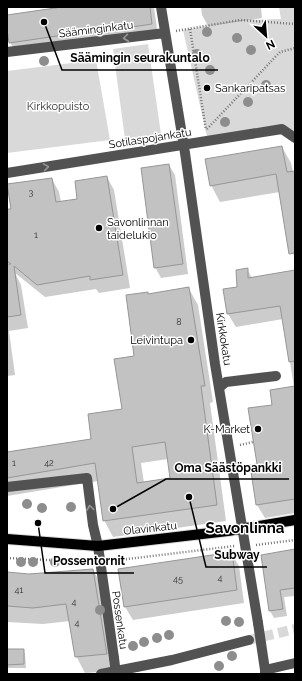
<svg xmlns="http://www.w3.org/2000/svg" width="302" height="681" font-family="Raleway,sans-serif">
	<style>
		.green { fill: #d9d9d9 }
		.shadow { fill: #0003; fill-rule: evenodd }
		.building { fill: #c2c2c2; stroke: #969696; fill-rule: evenodd }
		.lines { fill: none; stroke-linecap: round; stroke-linejoin: round }
		.minor-tunnel { stroke: #d9d9d9; stroke-width: 10; stroke-dasharray: 10 5; stroke-linecap: butt }
		.major-casing { stroke: #dbdbdb; stroke-width: 12 }
		.path { stroke: #747474; stroke-width: 2.5; stroke-dasharray: 1 2; stroke-linecap: butt }
		.minor { stroke: #525252; stroke-width: 10 }
		.major { stroke: #000; stroke-width: 10 }
		.minor-bridge { stroke: #525252; stroke-width: 10 }
		.tree { fill: #8d8d8d }
		.oneway { stroke: #979797 }
		.poi-dot { fill: #000; stroke: #fff; stroke-width: 1.5 }
		.labels { text-anchor: middle; stroke-width: 3; stroke-linejoin: round; paint-order: stroke }
		.number-label { font-size: 9px; fill: #303030 }
		.street-label { font-size: 11px; fill: #000; stroke: #fff }
		.poi-label { font-size: 11px; fill: #000; stroke: #fff; text-anchor: start }
		.park-label { font-size: 11px; fill: #303030; stroke: #fff }
		.district-label { font-size: 15px; font-weight: bold; fill: #000; stroke: #fff }
		.leader { fill: none; stroke: #000; stroke-width: 1.5 }
		.callout-dot { fill: #000; stroke: #fff; stroke-width: 1.5 }
		.callout-label { font-size: 12px; text-anchor: middle; font-weight: bold; fill: #000; stroke: #fff; stroke-width: 3; stroke-linejoin: round; paint-order: stroke }
	</style>
	<rect width="100%" height="100%" fill="#fff"/>
	<!-- green -->
	<path class="green" d="M279 7H295V138L282 129 208 141 183 30 240 20 281 19Z
		M148 44 161 134 125 139 113 49Z
		M96 60 110 140 7 153V71Z"/>
	<!-- shadow -->
	<path class="shadow" d="M58 7H154L158 36 17 55 10 42 7 16 58 9Z
		M180 7H195L180 8Z
		M201 7H261L262 18 208 26 202 15Z
		M282 147 291 163 293 172H295V257L289 246 280 192 220 202 211 185Z
		M169 165 175 175 188 274 161 278 155 267Z
		M107 177 114 190 130 288 99 293 96 289 45 297 15 273 21 285 28 328 9 331 15 375 7 376V273L13 272 7 261V210H13L7 185 52 179 59 192 61 202 78 200Z
		M247 269 252 278 295 271V513L265 518 257 505 258 465 273 406 294 387 283 319 236 327 228 314 238 288Z
		M189 289 198 305 213 402 210 403 226 521 113 537 104 520 98 481 7 496V448L9 453 93 440 123 410 148 295ZM168 459 171 479 144 483 141 463Z
		M295 550V596L284 597 287 616 274 618 270 611Z
		M231 553 239 566 244 603 133 620 125 607Z
		M93 570 102 586 116 671 85 673 76 656 70 621 43 624 7 622V573L29 575Z
		M7 650H23L25 654 26 668H7Z"/>
	<!-- building -->
	<path class="building" d="M62 7H150L152 24 93 33 92 31 9 43 7 29V15Z
		M282 146 287 172 295 171V253L289 254 276 174 210 186 205 159Z
		M169 164 183 264 154 268 141 168Z
		M107 176 123 275 90 280V276L37 285 14 266 21 315 7 317V264H11L7 261V209H11L7 184 52 178 56 202 77 199 75 181Z
		M248 268V278L295 270V361L289 362 280 306 227 314 223 289 237 287 236 270Z
		M189 287 205 386H201L217 505 103 521 95 463 7 478V452L91 439 88 414 122 409 114 359 134 356 126 295 148 292V294ZM165 442 170 478 137 483 132 447Z
		M295 386V499L256 505 250 465 257 464 248 408 272 405 270 390Z
		M295 549V588L280 590 283 609 269 611 261 555Z
		M232 552 237 590 124 607 118 569Z
		M93 569 107 654 75 657 66 604 33 608 7 606V572L29 574Z
		M7 649H24V664L7 665Z"/>
	<g class="lines">
		<!-- minor-tunnel -->
		<path class="minor-tunnel" d="M249 640 295 629"/>
		<!-- major casing -->
		<g class="major-casing">
			<path id="major" d="M7 539 98 546 228 531 295 520"/>
		</g>
		<!-- path -->
		<path class="path" d="M190 29 206 130
			M176 31 240 20 295 24
			M207 129 280 52 295 48
			M240 445 253 442
			M256 545 295 540
			M7 558 90 562
			M111 561 235 546"/>
		<!-- minor -->
		<path class="minor" d="M161 7 185 153 215 364 258 623
			M7 52 165 33
			M7 173 282 129 295 138
			M220 387 226 382 276 376
			M7 487 87 478 93 525 98 546 114 658
			M101 674 172 660 249 640
			M265 674V670L295 663"/>
		<!-- major -->
		<use href="#major" class="major"/>
		<!-- minor-bridge -->
		<path class="minor-bridge" d="M258 623 265 670
			M114 658 116 674"/>
	</g>
	<!-- trees -->
	<g class="tree">
		<circle cx="207" cy="32" r="5"/>
		<circle cx="237" cy="38" r="5"/>
		<circle cx="251" cy="50" r="5"/>
		<circle cx="197" cy="54" r="5"/>
		<circle cx="44" cy="61" r="5"/>
		<circle cx="210" cy="70" r="5"/>
		<circle cx="266" cy="85" r="5"/>
		<circle cx="248" cy="102" r="5"/>
		<circle cx="225" cy="122" r="5"/>
		<circle cx="27" cy="504" r="5"/>
		<circle cx="71" cy="507" r="5"/>
		<circle cx="42" cy="508" r="5"/>
		<circle cx="21" cy="562" r="5"/>
		<circle cx="33" cy="562" r="5"/>
		<circle cx="55" cy="562" r="5"/>
		<circle cx="100" cy="610" r="5"/>
		<circle cx="226" cy="621" r="5"/>
		<circle cx="239" cy="622" r="5"/>
		<circle cx="169" cy="635" r="5"/>
		<circle cx="157" cy="638" r="5"/>
		<circle cx="144" cy="642" r="5"/>
		<circle cx="133" cy="646" r="5"/>
		<circle cx="232" cy="656" r="5"/>
		<circle cx="219" cy="666" r="5"/>
	</g>
	<!-- one-way arrows -->
	<defs><path id="oneway-chevron" d="M-2-3.5L2.5 0L-2 3.5" fill="none" stroke-width="1.6" stroke-linecap="round" stroke-linejoin="round"/></defs>
	<g class="oneway">
		<use href="#oneway-chevron" transform="translate(126 38) rotate(173)"/>
		<use href="#oneway-chevron" transform="translate(46 167) rotate(-9)"/>
		<use href="#oneway-chevron" transform="translate(90 508) rotate(-97)"/>
	</g>
	<!-- markers -->
	<g class="poi-dot">
		<circle cx="207" cy="88" r="4"/>
		<circle cx="99" cy="228" r="4"/>
		<circle cx="191" cy="340" r="4"/>
		<circle cx="258" cy="429" r="4"/>
	</g>
	<g class="labels">
		<!-- number labels -->
		<g class="number-label">
			<text x="31" y="195">3</text>
			<text x="36" y="238">1</text>
			<text x="179" y="325">8</text>
			<text x="14" y="466">1</text>
			<text x="49" y="466">42</text>
			<text x="220" y="581">4</text>
			<text x="178" y="582">45</text>
			<text x="19" y="593">41</text>
			<text x="74" y="605">4</text>
			<text x="77" y="626">4</text>
		</g>
		<!-- street labels -->
		<g class="street-label">
			<text transform="translate(96 29) rotate(-7)" y="4">Sääminginkatu</text>
			<text transform="translate(150 138) rotate(-9)" y="4">Sotilaspojankatu</text>
			<text transform="translate(224 339) rotate(81)" y="4">Kirkkokatu</text>
			<text transform="translate(150 528) rotate(-6)" y="4">Olavinkatu</text>
			<text transform="translate(120 620) rotate(82)" y="4">Possenkatu</text>
		</g>
		<!-- poi labels -->
		<g class="poi-label">
			<text x="215" y="92">Sankaripatsas</text>
			<text x="107" y="226">Savonlinnan<tspan x="107" dy="13">taidelukio</tspan></text>
			<text x="183" y="344" text-anchor="end">Leivintupa</text>
			<text x="250" y="433" text-anchor="end">K-Market</text>
		</g>
		<!-- park labels -->
		<g class="park-label">
			<text x="58" y="110">Kirkkopuisto</text>
		</g>
		<!-- district labels -->
		<g class="district-label">
			<text x="245" y="533">Savonlinna</text>
		</g>
	</g>
	<!-- callouts -->
	<path class="leader" d="M44 22L62 70H218M113 509L166 479H289M189 497L206 567H267M38 523L45 573H134"/>
	<g class="callout-dot">
		<circle cx="44" cy="22" r="4"/>
		<circle cx="113" cy="509" r="4"/>
		<circle cx="189" cy="497" r="4"/>
		<circle cx="38" cy="523" r="4"/>
	</g>
	<g class="callout-label">
		<text x="140" y="62">Säämingin seurakuntalo</text>
		<text x="228" y="472">Oma Säästöpankki</text>
		<text x="237" y="559">Subway</text>
		<text x="89" y="565">Possentornit</text>
	</g>
	<!-- border -->
	<rect width="302" height="681" fill="none" stroke="#000000" stroke-width="16"/>
	<!-- north arrow -->
	<g transform="translate(266 36) rotate(154)" stroke="#ffffff" stroke-width="3" paint-order="stroke">
	<path d="M0-3L7 15L0 10L-7 15Z" fill="#000000"/>
	<text y="-6" font-size="11" font-weight="bold" text-anchor="middle" fill="#000000">N</text>
	</g>
</svg>
